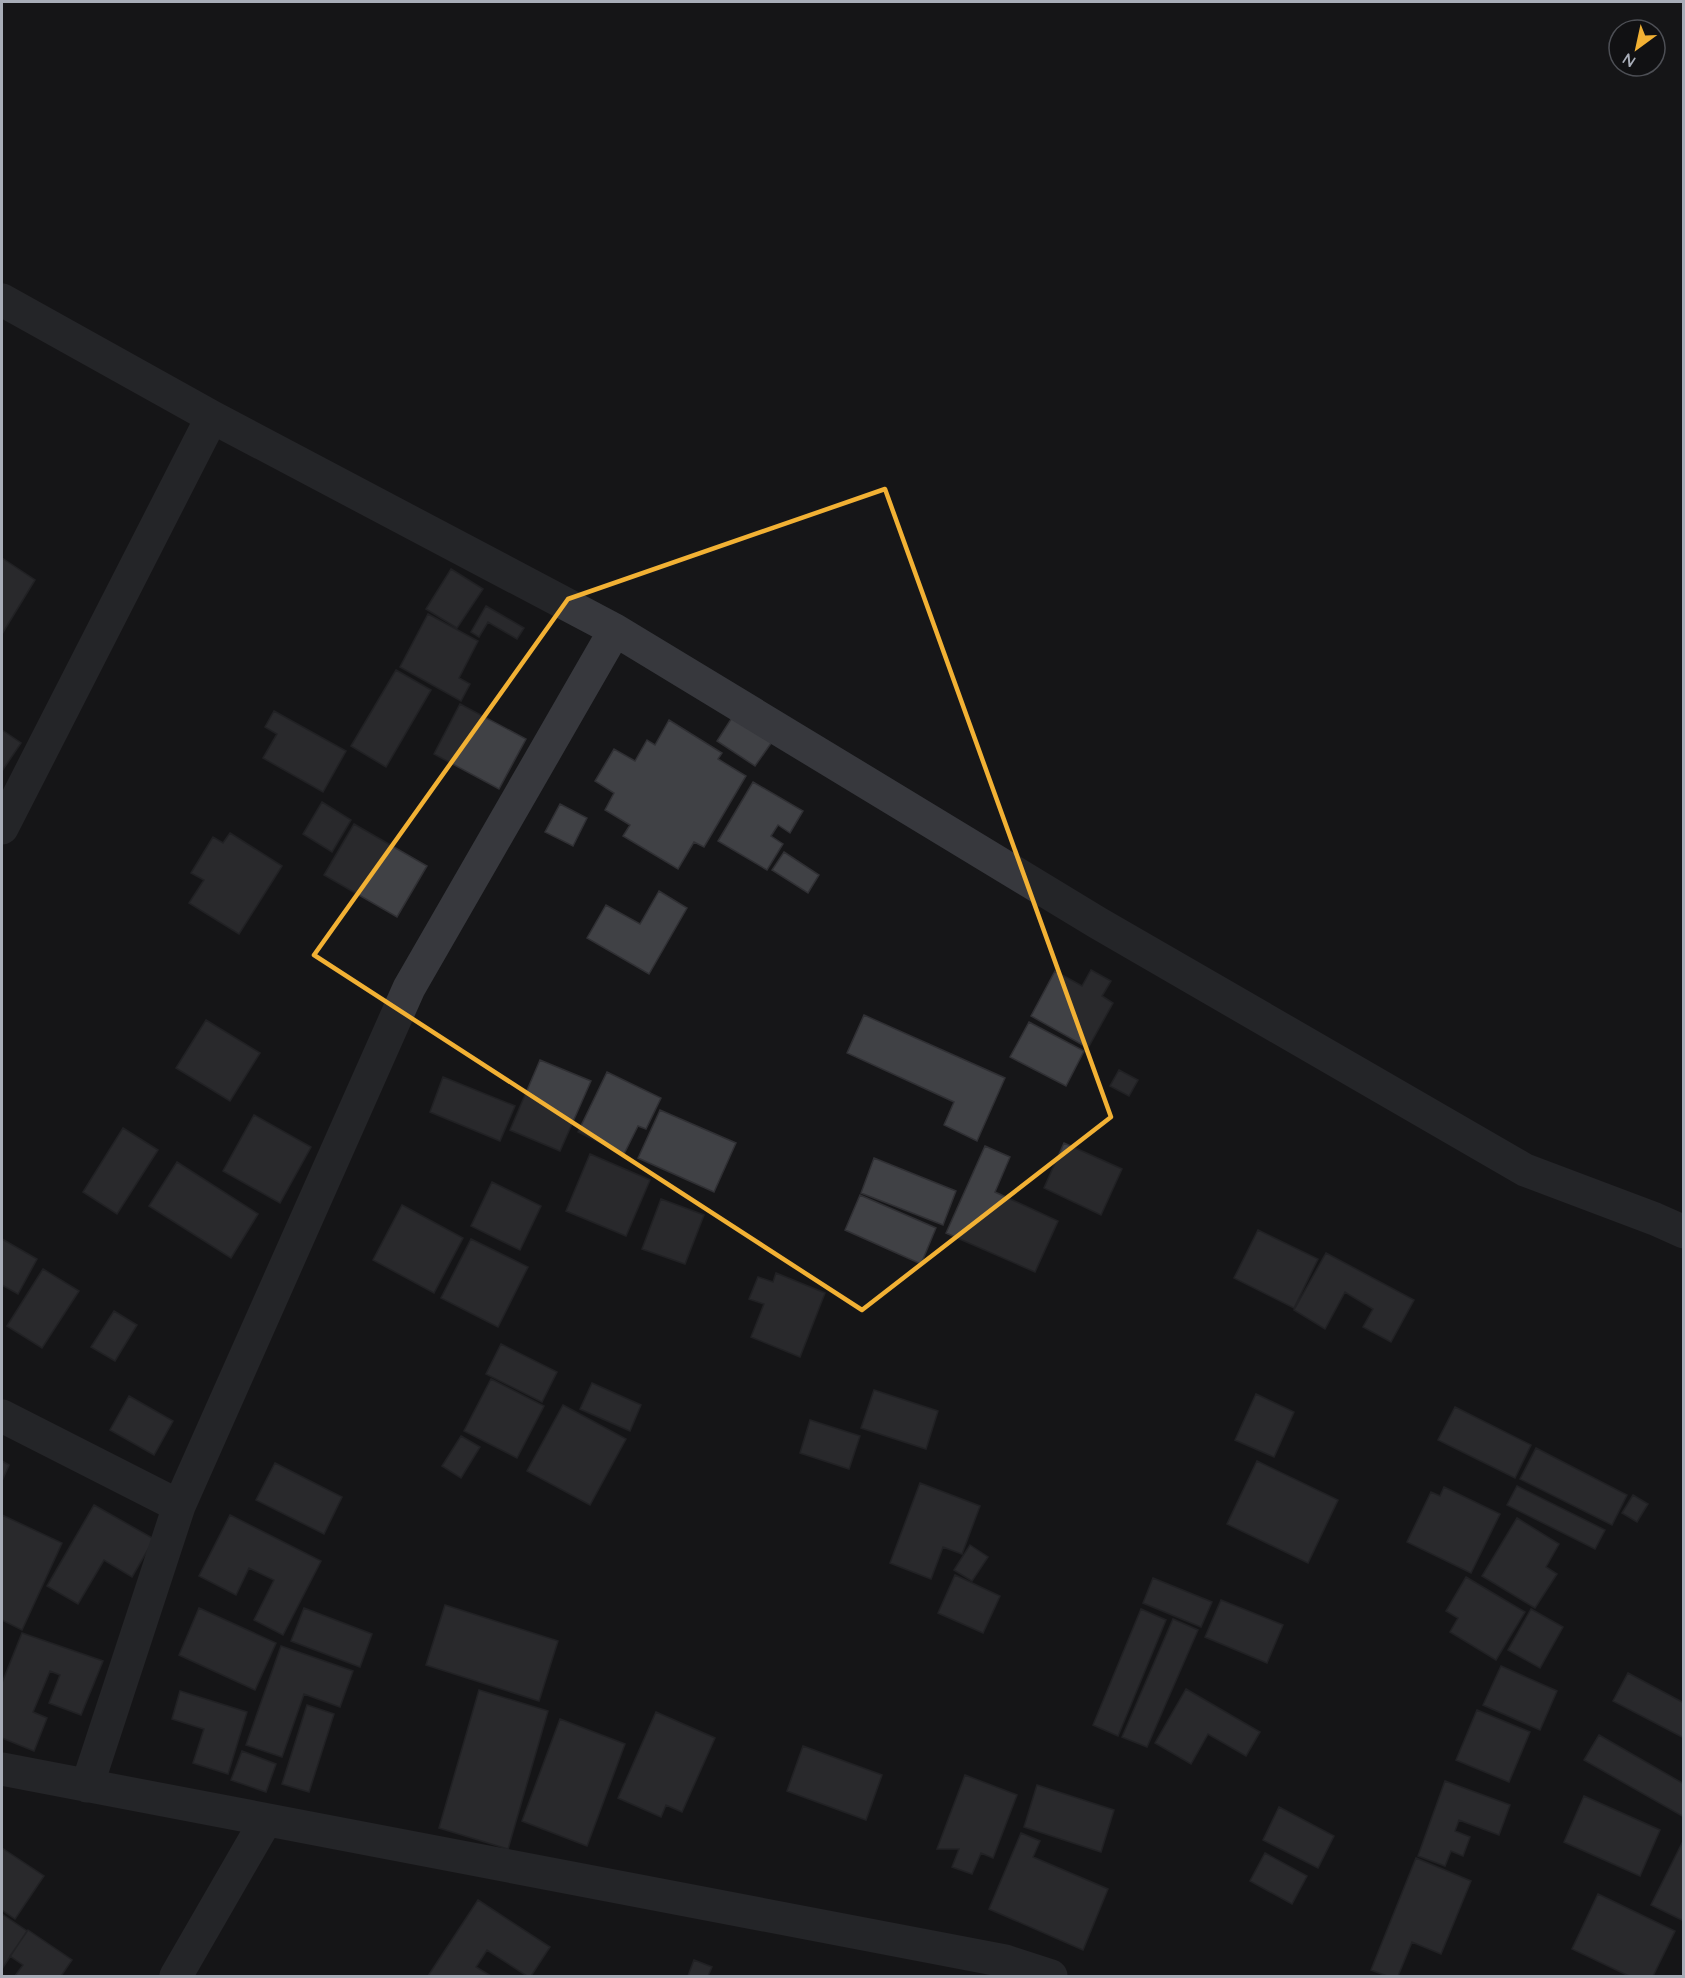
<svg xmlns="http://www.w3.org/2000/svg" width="1685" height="1978" font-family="Quicksand,sans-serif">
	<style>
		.building { fill: #404145; stroke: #303034; stroke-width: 1.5 }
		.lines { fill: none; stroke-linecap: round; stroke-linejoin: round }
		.minor { stroke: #37383d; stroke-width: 33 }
		.marked { fill: none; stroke: #f2b134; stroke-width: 4.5; stroke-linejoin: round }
	</style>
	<rect width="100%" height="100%" fill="#161618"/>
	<!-- building -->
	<path class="building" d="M2 558 35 580 2 634Z
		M451 569 483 589 457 628 426 609Z
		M486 606 524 628 517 639 488 622 479 637 471 632Z
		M428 614 478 641 459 678 470 684 461 701 400 667Z
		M396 670 431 690 386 767 351 746Z
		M460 704 526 739 499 789 434 754Z
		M274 711 346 751 323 792 263 758 277 734 265 727Z
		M733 716 772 742 755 766 717 741Z
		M669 720 722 753 718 759 746 776 704 847 694 842 678 869 623 836 630 825 605 810 614 793 595 781 614 749 635 761 647 740 655 745Z
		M2 730 21 743 2 771Z
		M753 782 803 811 790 833 778 825 771 836 783 844 767 870 718 841Z
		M322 802 351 820 332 852 303 834Z
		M560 804 587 818 573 846 545 832Z
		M354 824 427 866 397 917 324 875Z
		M230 833 282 866 239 934 189 903 204 880 191 873 213 837 223 843Z
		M784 852 819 875 808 893 772 870Z
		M659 891 687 908 649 974 587 938 606 905 640 924Z
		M1091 970 1111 981 1102 996 1113 1003 1088 1048 1031 1016 1055 971 1082 986Z
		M864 1015 1005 1078 977 1141 944 1125 954 1102 847 1053Z
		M206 1020 260 1053 230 1101 176 1068Z
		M1029 1022 1084 1051 1066 1086 1010 1057Z
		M540 1060 591 1081 560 1151 510 1130Z
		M1119 1070 1138 1080 1129 1096 1110 1086Z
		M607 1072 661 1098 646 1129 638 1126 624 1154 578 1132Z
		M443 1077 515 1106 500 1141 430 1112Z
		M660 1110 736 1143 714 1192 638 1158Z
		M254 1115 311 1147 280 1203 223 1171Z
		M123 1128 158 1150 117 1214 83 1192Z
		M1064 1143 1122 1169 1101 1215 1044 1188Z
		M985 1146 1010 1157 995 1192 1058 1221 1035 1272 946 1233Z
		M590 1154 650 1180 626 1236 566 1211Z
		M874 1158 956 1191 943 1225 861 1193Z
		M177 1162 258 1214 231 1258 149 1206Z
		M492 1182 541 1206 520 1250 471 1226Z
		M860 1195 936 1228 921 1264 845 1230Z
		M661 1199 704 1215 685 1264 642 1249Z
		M402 1205 463 1238 434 1293 373 1260Z
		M1258 1230 1318 1259 1294 1308 1234 1278Z
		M2 1239 37 1259 18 1294 2 1285Z
		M471 1239 528 1267 498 1327 441 1298Z
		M1326 1253 1414 1300 1391 1342 1363 1327 1373 1309 1345 1292 1325 1329 1294 1310Z
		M43 1269 79 1291 42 1348 7 1326Z
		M776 1273 825 1293 800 1357 751 1337 764 1304 749 1299 758 1277 773 1282Z
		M114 1311 137 1325 115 1361 91 1347Z
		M501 1344 557 1372 542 1402 486 1374Z
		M491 1379 544 1406 517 1458 464 1431Z
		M592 1383 641 1405 630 1431 580 1409Z
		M874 1390 938 1411 926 1449 861 1428Z
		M1256 1394 1294 1412 1274 1457 1235 1440Z
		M129 1396 173 1421 154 1455 110 1430Z
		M563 1405 626 1439 590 1505 527 1471Z
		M1455 1407 1531 1445 1515 1478 1438 1440Z
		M810 1420 860 1436 849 1469 800 1453Z
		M461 1436 480 1447 461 1478 442 1466Z
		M1536 1448 1627 1495 1612 1525 1520 1479Z
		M2 1461 9 1465 2 1481Z
		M1257 1461 1338 1500 1308 1563 1227 1524Z
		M275 1463 342 1497 324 1534 256 1500Z
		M920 1483 980 1506 962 1554 943 1547 931 1579 890 1563Z
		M1517 1486 1605 1530 1595 1549 1507 1505Z
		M1444 1487 1500 1514 1471 1573 1407 1542 1431 1492 1440 1496Z
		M1633 1495 1648 1504 1637 1522 1622 1513Z
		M94 1505 154 1539 132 1577 104 1560 78 1604 47 1586Z
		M2 1515 62 1543 22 1630 2 1620Z
		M230 1515 321 1561 283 1635 254 1620 274 1580 249 1568 236 1595 199 1576Z
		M1517 1518 1559 1544 1546 1567 1557 1574 1535 1608 1482 1576Z
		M970 1545 988 1557 972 1581 954 1570Z
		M955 1575 1000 1596 983 1633 938 1613Z
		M1466 1577 1525 1612 1496 1660 1450 1632 1458 1618 1446 1611Z
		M1153 1578 1212 1602 1201 1627 1143 1603Z
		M1221 1600 1283 1625 1267 1663 1205 1637Z
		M445 1605 558 1641 539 1701 426 1665Z
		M199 1608 276 1643 255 1690 179 1655Z
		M304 1608 372 1634 360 1667 291 1641Z
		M1141 1609 1166 1620 1118 1736 1093 1725Z
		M1531 1609 1563 1627 1540 1668 1508 1650Z
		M1173 1619 1198 1630 1147 1747 1122 1737Z
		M22 1633 103 1661 81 1715 49 1703 60 1675 50 1671 33 1712 47 1718 34 1751 2 1738V1683Z
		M281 1646 353 1671 340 1707 304 1694 282 1757 246 1745Z
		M1501 1666 1557 1691 1540 1730 1483 1705Z
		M1628 1673 1684 1703V1738L1613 1701Z
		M1186 1689 1260 1732 1246 1756 1208 1734 1191 1764 1155 1743Z
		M479 1690 548 1711 508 1849 439 1828Z
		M180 1691 247 1712 228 1774 193 1763 204 1729 172 1719Z
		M307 1705 334 1714 309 1792 282 1784Z
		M1477 1710 1530 1732 1509 1782 1456 1760Z
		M656 1712 715 1738 682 1812 666 1805 661 1817 618 1798Z
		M560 1719 625 1744 587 1846 522 1821Z
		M1599 1735 1684 1784V1817L1584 1760Z
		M803 1746 882 1775 866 1820 787 1791Z
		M242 1751 276 1764 266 1792 231 1780Z
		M965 1775 1017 1795 993 1858 981 1853 972 1874 952 1867 959 1849H937Z
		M1445 1781 1510 1805 1499 1835 1459 1820 1455 1831 1470 1837 1463 1856 1451 1851 1445 1866 1418 1856Z
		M1037 1785 1114 1810 1101 1852 1024 1827Z
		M1584 1796 1660 1830 1640 1876 1564 1842Z
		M1279 1807 1334 1836 1318 1868 1263 1840Z
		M1021 1833 1040 1841 1033 1857 1108 1889 1083 1950 989 1909Z
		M1684 1839V1921L1651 1905Z
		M2 1848 44 1876 15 1919 2 1910Z
		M1265 1853 1307 1876 1292 1904 1250 1881Z
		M1416 1858 1471 1881 1441 1954 1412 1942 1398 1976H1387L1371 1970Z
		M1598 1894 1675 1931 1653 1976H1629L1572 1949Z
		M478 1900 550 1947 531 1976H527L487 1950 476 1967 491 1976H428Z
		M2 1914 27 1931 2 1969Z
		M28 1930 72 1960 61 1976H15L23 1965 10 1956Z
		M694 1960 712 1967 708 1976H688Z"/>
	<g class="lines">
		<!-- minor -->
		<path class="minor" d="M2 300 212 417 615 630 1098 923 1525 1170 1655 1219 1684 1232
			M2 828 212 417
			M2 1416 179 1506
			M2 1769 1005 1961 1051 1976
			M87 1786 179 1506 409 988 615 630
			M176 1976 266 1820"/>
	</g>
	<!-- marked area -->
	<path d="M0 0H1685V1978H0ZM885 489 1111 1117 862 1310 314 955 568 599Z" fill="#161618" fill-opacity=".55" fill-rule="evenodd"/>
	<path class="marked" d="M885 489 1111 1117 862 1310 314 955 568 599Z"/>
	<!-- border -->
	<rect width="1685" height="1978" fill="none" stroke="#a8adb8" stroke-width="6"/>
	<!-- north arrow -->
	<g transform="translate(1637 48) rotate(213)"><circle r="28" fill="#111113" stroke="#4d4f55" stroke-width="1.5"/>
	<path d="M0-4.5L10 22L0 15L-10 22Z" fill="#f2b134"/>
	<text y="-9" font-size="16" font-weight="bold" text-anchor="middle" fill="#a8adb8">N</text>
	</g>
</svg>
